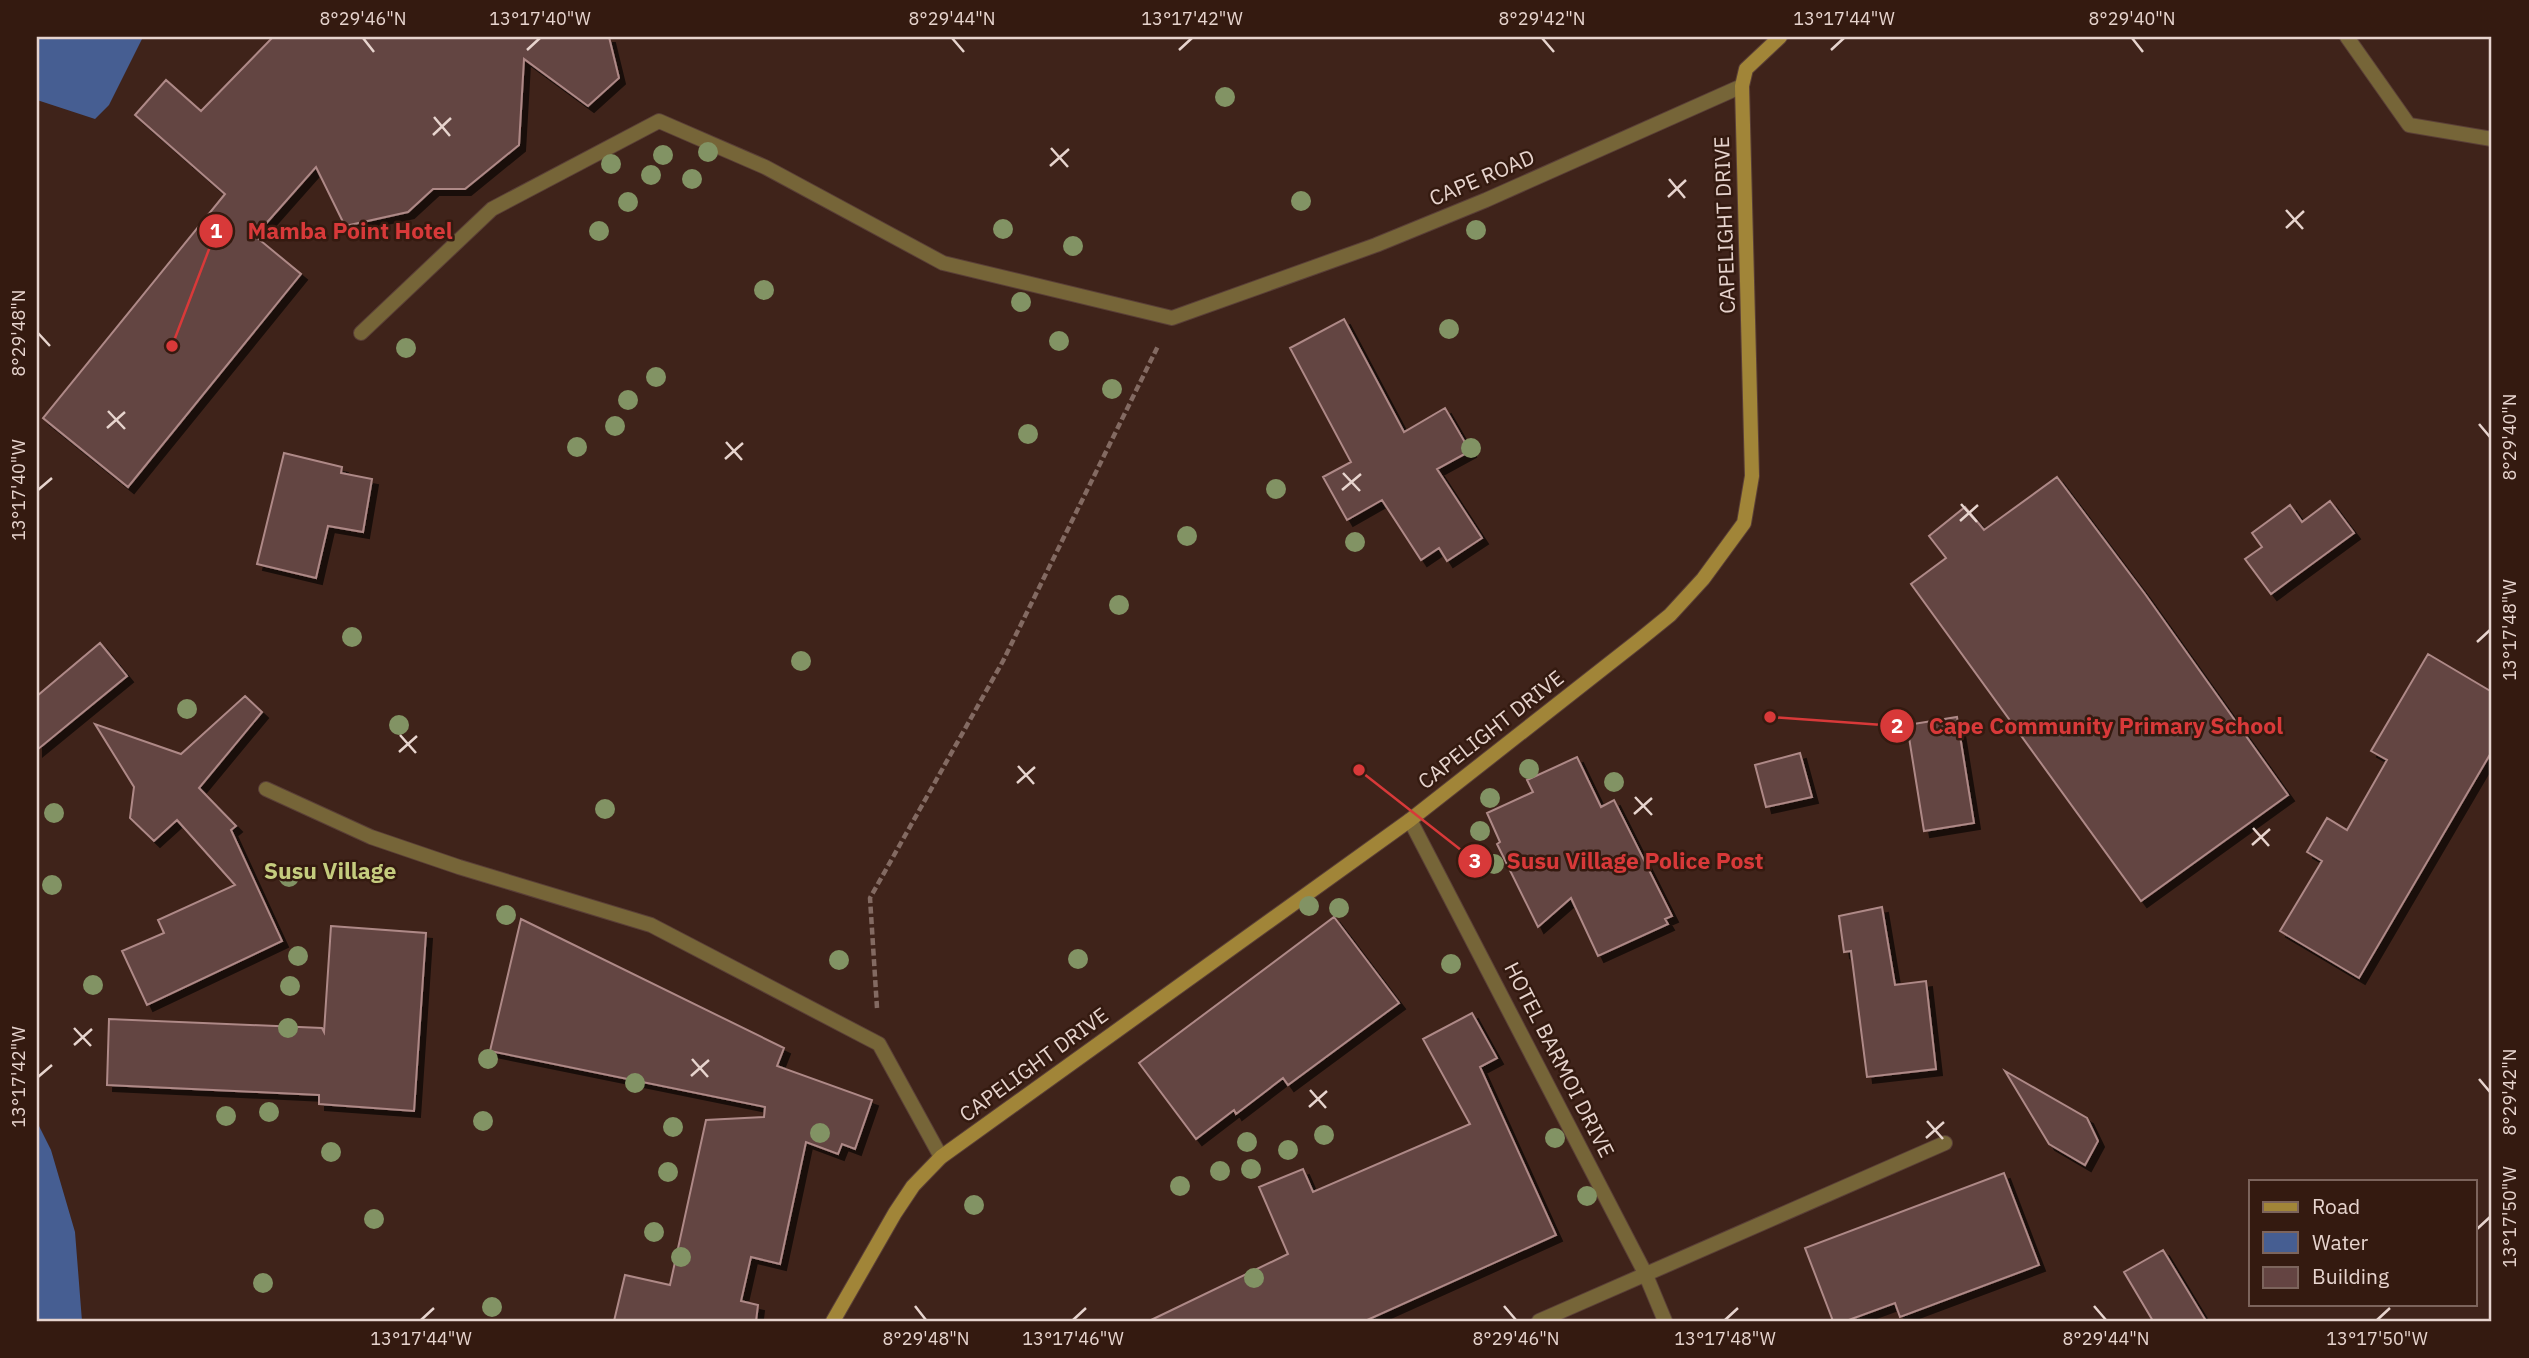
<svg xmlns="http://www.w3.org/2000/svg" width="2529" height="1358" font-family="'IBM Plex Sans',sans-serif">
	<style>
		.water { fill: #465e92 }
		.building { fill: #644442; stroke: #ae8987; stroke-width: 2; filter: url(#shadow) }
		.lines { fill: none; stroke-linecap: round; stroke-linejoin: round }
		.lane-casing { stroke: #5a3f37; stroke-width: 16 }
		.street-casing { stroke: #5a3f37; stroke-width: 16 }
		.secondary-casing { stroke: #5a3f37; stroke-width: 16 }
		.path { stroke: #836a62; stroke-width: 4.5; stroke-dasharray: 7 3.5; stroke-linecap: butt }
		.lane { stroke: #766538; stroke-width: 14 }
		.street { stroke: #766538; stroke-width: 14 }
		.secondary { stroke: #a18538; stroke-width: 14 }
		.tree { fill: #829364 }
		.ticks { fill: none; stroke: #e7d4ce; stroke-width: 2.5 }
		.labels { text-anchor: middle; stroke-width: 5; stroke-linejoin: round; paint-order: stroke }
		.street-label { font-size: 21px; fill: #e7d4ce; stroke: #341a10 }
		.neighbourhood-label { font-size: 23px; font-weight: bold; fill: #c5cc7e; stroke: #341a10 }
		.leader { fill: none; stroke: #d83939; stroke-width: 2.5 }
		.callout-dot { fill: #d83939; stroke: #341a10; stroke-width: 2.5 }
		.mark-label { font-size: 21px; text-anchor: middle; font-weight: bold; fill: #fff }
		.callout-label { font-size: 23px; text-anchor: middle; font-weight: bold; fill: #d83939; stroke: #341a10; stroke-width: 5; stroke-linejoin: round; paint-order: stroke }
		.neatline { fill: none; stroke: #e7d4ce; stroke-width: 2.5 }
		.ticks-label { font-size: 18px; text-anchor: middle; fill: #e7d4ce }
	</style>
	<defs>
		<filter id="shadow"><feDropShadow dx="6" dy="6" stdDeviation="0" flood-color="#0009"/></filter>
	</defs>
	<rect width="100%" height="100%" fill="#3f231a"/>
	<!-- water -->
	<path class="water" d="M37 37H143L109 105 95 119 37 100Z
		M37 1122 51 1150 75 1232 82 1321H37Z"/>
	<!-- building -->
	<path class="building" d="M273 37H609L619 78 588 106 524 59 519 145 465 189H433L408 212 345 226 316 167 255 236 301 274 128 487 43 418 225 194 135 115 166 80 201 111Z
		M1344 319 1404 432 1445 408 1470 451 1437 469 1482 538 1447 561 1439 548 1421 560 1382 500 1347 520 1323 477 1351 462 1290 348Z
		M284 453 342 467 341 473 372 479 363 532 328 526 316 578 257 564Z
		M2057 477 2145 594 2288 795 2141 901 1911 584 1946 558 1929 536 1965 507 1984 530Z
		M2330 501 2354 533 2271 594 2245 559 2262 547 2252 533 2290 505 2302 522Z
		M100 643 127 676 37 750V696Z
		M2428 654 2492 692V751L2359 978 2280 931 2322 861 2307 852 2327 818 2347 830 2387 760 2371 751Z
		M245 696 262 712 199 788 236 826 231 830 282 941 147 1005 122 951 164 933 158 920 235 885 177 820 154 841 130 818 134 787 95 724 181 754Z
		M1957 717 1974 823 1924 831 1907 725Z
		M1800 753 1812 797 1766 807 1755 765Z
		M1577 757 1601 807 1614 800 1672 916 1665 919 1668 924 1598 956 1571 898 1538 927 1497 844 1500 842 1487 813 1533 792 1527 780Z
		M1882 907 1895 985 1926 981 1936 1069 1867 1077 1851 951 1844 952 1839 916Z
		M1334 917 1399 1003 1288 1085 1283 1078 1236 1114 1234 1110 1196 1139 1139 1063Z
		M521 919 784 1048 777 1066 872 1100 855 1149 842 1144 838 1154 806 1142 780 1264 751 1257 741 1301 758 1305 756 1321H614L625 1275 670 1285 706 1120 764 1117 765 1107 490 1051Z
		M331 926 426 933 414 1111 319 1104V1095L107 1085 109 1019 322 1028 324 1032Z
		M1472 1013 1497 1058 1480 1067 1556 1235 1365 1321H1149L1288 1254 1259 1187 1303 1169 1313 1192 1470 1124 1423 1039Z
		M2005 1071 2087 1118 2098 1141 2085 1165 2049 1144Z
		M2004 1173 2039 1265 1900 1317 1895 1303 1846 1321H1833L1805 1248Z
		M2163 1250 2206 1321H2153L2124 1272Z"/>
	<g class="lines">
		<!-- lane casing -->
		<g class="lane-casing">
			<path id="lane" d="M361 333 492 209 659 121 765 167 943 263 1172 318 1376 245 1486 200 1742 86"/>
		</g>
		<!-- street casing -->
		<g class="street-casing">
			<path id="street" d="M2347 37 2409 125 2492 139
				M266 789 371 837 459 867 651 925 879 1044 941 1157
				M1410 820 1645 1273 1665 1321
				M1539 1321 1945 1143"/>
		</g>
		<!-- secondary casing -->
		<g class="secondary-casing">
			<path id="secondary" d="M833 1321 895 1213 913 1186 941 1157 1410 820 1638 641 1670 615 1703 579 1744 523 1752 476 1742 86 1746 69 1780 37"/>
		</g>
		<!-- path -->
		<path class="path" d="M877 1008 870 898 1003 661 1158 346"/>
		<!-- lane -->
		<use href="#lane" class="lane"/>
		<!-- street -->
		<use href="#street" class="street"/>
		<!-- secondary -->
		<use href="#secondary" class="secondary"/>
	</g>
	<!-- trees -->
	<g class="tree">
		<circle cx="1225" cy="97" r="10"/>
		<circle cx="708" cy="152" r="10"/>
		<circle cx="663" cy="155" r="10"/>
		<circle cx="611" cy="164" r="10"/>
		<circle cx="651" cy="175" r="10"/>
		<circle cx="692" cy="179" r="10"/>
		<circle cx="1301" cy="201" r="10"/>
		<circle cx="628" cy="202" r="10"/>
		<circle cx="1003" cy="229" r="10"/>
		<circle cx="1476" cy="230" r="10"/>
		<circle cx="599" cy="231" r="10"/>
		<circle cx="1073" cy="246" r="10"/>
		<circle cx="764" cy="290" r="10"/>
		<circle cx="1021" cy="302" r="10"/>
		<circle cx="1449" cy="329" r="10"/>
		<circle cx="1059" cy="341" r="10"/>
		<circle cx="406" cy="348" r="10"/>
		<circle cx="656" cy="377" r="10"/>
		<circle cx="1112" cy="389" r="10"/>
		<circle cx="628" cy="400" r="10"/>
		<circle cx="615" cy="426" r="10"/>
		<circle cx="1028" cy="434" r="10"/>
		<circle cx="577" cy="447" r="10"/>
		<circle cx="1471" cy="448" r="10"/>
		<circle cx="1276" cy="489" r="10"/>
		<circle cx="1187" cy="536" r="10"/>
		<circle cx="1355" cy="542" r="10"/>
		<circle cx="1119" cy="605" r="10"/>
		<circle cx="352" cy="637" r="10"/>
		<circle cx="801" cy="661" r="10"/>
		<circle cx="187" cy="709" r="10"/>
		<circle cx="399" cy="725" r="10"/>
		<circle cx="1529" cy="769" r="10"/>
		<circle cx="1614" cy="782" r="10"/>
		<circle cx="1490" cy="798" r="10"/>
		<circle cx="605" cy="809" r="10"/>
		<circle cx="54" cy="813" r="10"/>
		<circle cx="1480" cy="831" r="10"/>
		<circle cx="1494" cy="864" r="10"/>
		<circle cx="289" cy="877" r="10"/>
		<circle cx="52" cy="885" r="10"/>
		<circle cx="1309" cy="906" r="10"/>
		<circle cx="1339" cy="908" r="10"/>
		<circle cx="506" cy="915" r="10"/>
		<circle cx="298" cy="956" r="10"/>
		<circle cx="1078" cy="959" r="10"/>
		<circle cx="839" cy="960" r="10"/>
		<circle cx="1451" cy="964" r="10"/>
		<circle cx="93" cy="985" r="10"/>
		<circle cx="290" cy="986" r="10"/>
		<circle cx="288" cy="1028" r="10"/>
		<circle cx="488" cy="1059" r="10"/>
		<circle cx="635" cy="1083" r="10"/>
		<circle cx="269" cy="1112" r="10"/>
		<circle cx="226" cy="1116" r="10"/>
		<circle cx="483" cy="1121" r="10"/>
		<circle cx="673" cy="1127" r="10"/>
		<circle cx="820" cy="1133" r="10"/>
		<circle cx="1324" cy="1135" r="10"/>
		<circle cx="1555" cy="1138" r="10"/>
		<circle cx="1247" cy="1142" r="10"/>
		<circle cx="1288" cy="1150" r="10"/>
		<circle cx="331" cy="1152" r="10"/>
		<circle cx="1251" cy="1169" r="10"/>
		<circle cx="1220" cy="1171" r="10"/>
		<circle cx="668" cy="1172" r="10"/>
		<circle cx="1180" cy="1186" r="10"/>
		<circle cx="1587" cy="1196" r="10"/>
		<circle cx="974" cy="1205" r="10"/>
		<circle cx="374" cy="1219" r="10"/>
		<circle cx="654" cy="1232" r="10"/>
		<circle cx="681" cy="1257" r="10"/>
		<circle cx="1254" cy="1278" r="10"/>
		<circle cx="263" cy="1283" r="10"/>
		<circle cx="492" cy="1307" r="10"/>
	</g>
	<!-- ticks -->
	<path class="ticks" d="M363 38 374 52M952 38 964 52M1542 38 1554 52M2132 38 2143 52M527 50 540 38M1179 50 1192 38M1831 50 1844 38M434 117 450 136M433 135 451 118M1051 148 1068 167M1050 166 1069 149M1669 179 1685 198M1668 197 1686 180M2286 210 2303 229M2286 228 2304 211M38 333 50 346M108 411 125 429M2479 424 2490 437M107 428 125 412M726 442 742 460M725 459 743 443M1343 473 1360 491M38 490 52 478M1342 490 1361 474M1961 504 1977 522M1960 521 1978 505M2477 642 2490 630M400 735 416 753M399 752 417 736M1018 766 1034 784M1017 783 1035 767M1635 797 1652 815M1634 814 1652 798M2253 828 2269 846M2252 845 2270 829M74 1028 91 1046M74 1045 92 1029M692 1059 708 1077M691 1076 709 1060M38 1077 52 1065M2479 1079 2490 1092M1310 1090 1326 1108M1309 1107 1327 1091M1927 1121 1943 1139M1926 1138 1944 1122M2477 1229 2490 1217M915 1306 926 1320M1504 1306 1516 1320M2094 1306 2106 1320M421 1320 434 1308M1073 1320 1086 1308M1725 1320 1738 1308M2377 1320 2390 1308"/>
	<g class="labels">
		<!-- street labels -->
		<g class="street-label">
			<text transform="translate(1482 178) rotate(-23)" y="7">CAPE ROAD</text>
			<text transform="translate(1725 225) rotate(-92)" y="7">CAPELIGHT DRIVE</text>
			<text transform="translate(1491 730) rotate(-38)" y="7">CAPELIGHT DRIVE</text>
			<text transform="translate(1559 1060) rotate(63)" y="7">HOTEL BARMOI DRIVE</text>
			<text transform="translate(1034 1065) rotate(-36)" y="7">CAPELIGHT DRIVE</text>
		</g>
		<!-- neighbourhood labels -->
		<g class="neighbourhood-label">
			<text x="330" y="879">Susu Village</text>
		</g>
	</g>
	<!-- callouts -->
	<path class="leader" d="M172 346L216 231M1770 717L1897 726M1359 770L1475 861"/>
	<g class="callout-dot">
		<circle cx="172" cy="346" r="7"/>
		<circle cx="1770" cy="717" r="7"/>
		<circle cx="1359" cy="770" r="7"/>
		<circle cx="216" cy="231" r="18"/>
		<circle cx="1897" cy="726" r="18"/>
		<circle cx="1475" cy="861" r="18"/>
	</g>
	<g class="mark-label">
		<text x="216" y="238">1</text>
		<text x="1897" y="733">2</text>
		<text x="1475" y="868">3</text>
	</g>
	<g class="callout-label">
		<text x="350" y="239">Mamba Point Hotel</text>
		<text x="2106" y="734">Cape Community Primary School</text>
		<text x="1635" y="869">Susu Village Police Post</text>
	</g>
	<!-- border -->
	<rect width="2529" height="1358" fill="none" stroke="#341a10" stroke-width="77"/>
	<!-- legend -->
	<rect x="2249" y="1180" width="228" height="126" fill="#341a10" stroke="#7c645c" stroke-width="2"/>
	<rect x="2263" y="1202" width="35" height="10" fill="#a18538" stroke="#7c645c" stroke-width="2"/>
	<text x="2312" y="1214" font-size="21" fill="#e7d4ce">Road</text>
	<rect x="2263" y="1232" width="35" height="21" fill="#465e92" stroke="#7c645c" stroke-width="2"/>
	<text x="2312" y="1250" font-size="21" fill="#e7d4ce">Water</text>
	<rect x="2263" y="1267" width="35" height="21" fill="#644442" stroke="#7c645c" stroke-width="2"/>
	<text x="2312" y="1284" font-size="21" fill="#e7d4ce">Building</text>
	<rect x="38" y="38" width="2452" height="1282" class="neatline"/>
	<g class="ticks-label">
		<text x="363" y="25">8°29'46"N</text>
		<text x="540" y="25">13°17'40"W</text>
		<text x="952" y="25">8°29'44"N</text>
		<text x="1192" y="25">13°17'42"W</text>
		<text x="1542" y="25">8°29'42"N</text>
		<text x="1844" y="25">13°17'44"W</text>
		<text x="2132" y="25">8°29'40"N</text>
		<text transform="translate(19 333) rotate(-90)" y="6">8°29'48"N</text>
		<text transform="translate(2510 437) rotate(-90)" y="6">8°29'40"N</text>
		<text transform="translate(19 490) rotate(-90)" y="6">13°17'40"W</text>
		<text transform="translate(2510 630) rotate(-90)" y="6">13°17'48"W</text>
		<text transform="translate(19 1077) rotate(-90)" y="6">13°17'42"W</text>
		<text transform="translate(2510 1092) rotate(-90)" y="6">8°29'42"N</text>
		<text transform="translate(2510 1217) rotate(-90)" y="6">13°17'50"W</text>
		<text x="421" y="1345">13°17'44"W</text>
		<text x="926" y="1345">8°29'48"N</text>
		<text x="1073" y="1345">13°17'46"W</text>
		<text x="1516" y="1345">8°29'46"N</text>
		<text x="1725" y="1345">13°17'48"W</text>
		<text x="2106" y="1345">8°29'44"N</text>
		<text x="2377" y="1345">13°17'50"W</text>
	</g>
</svg>
